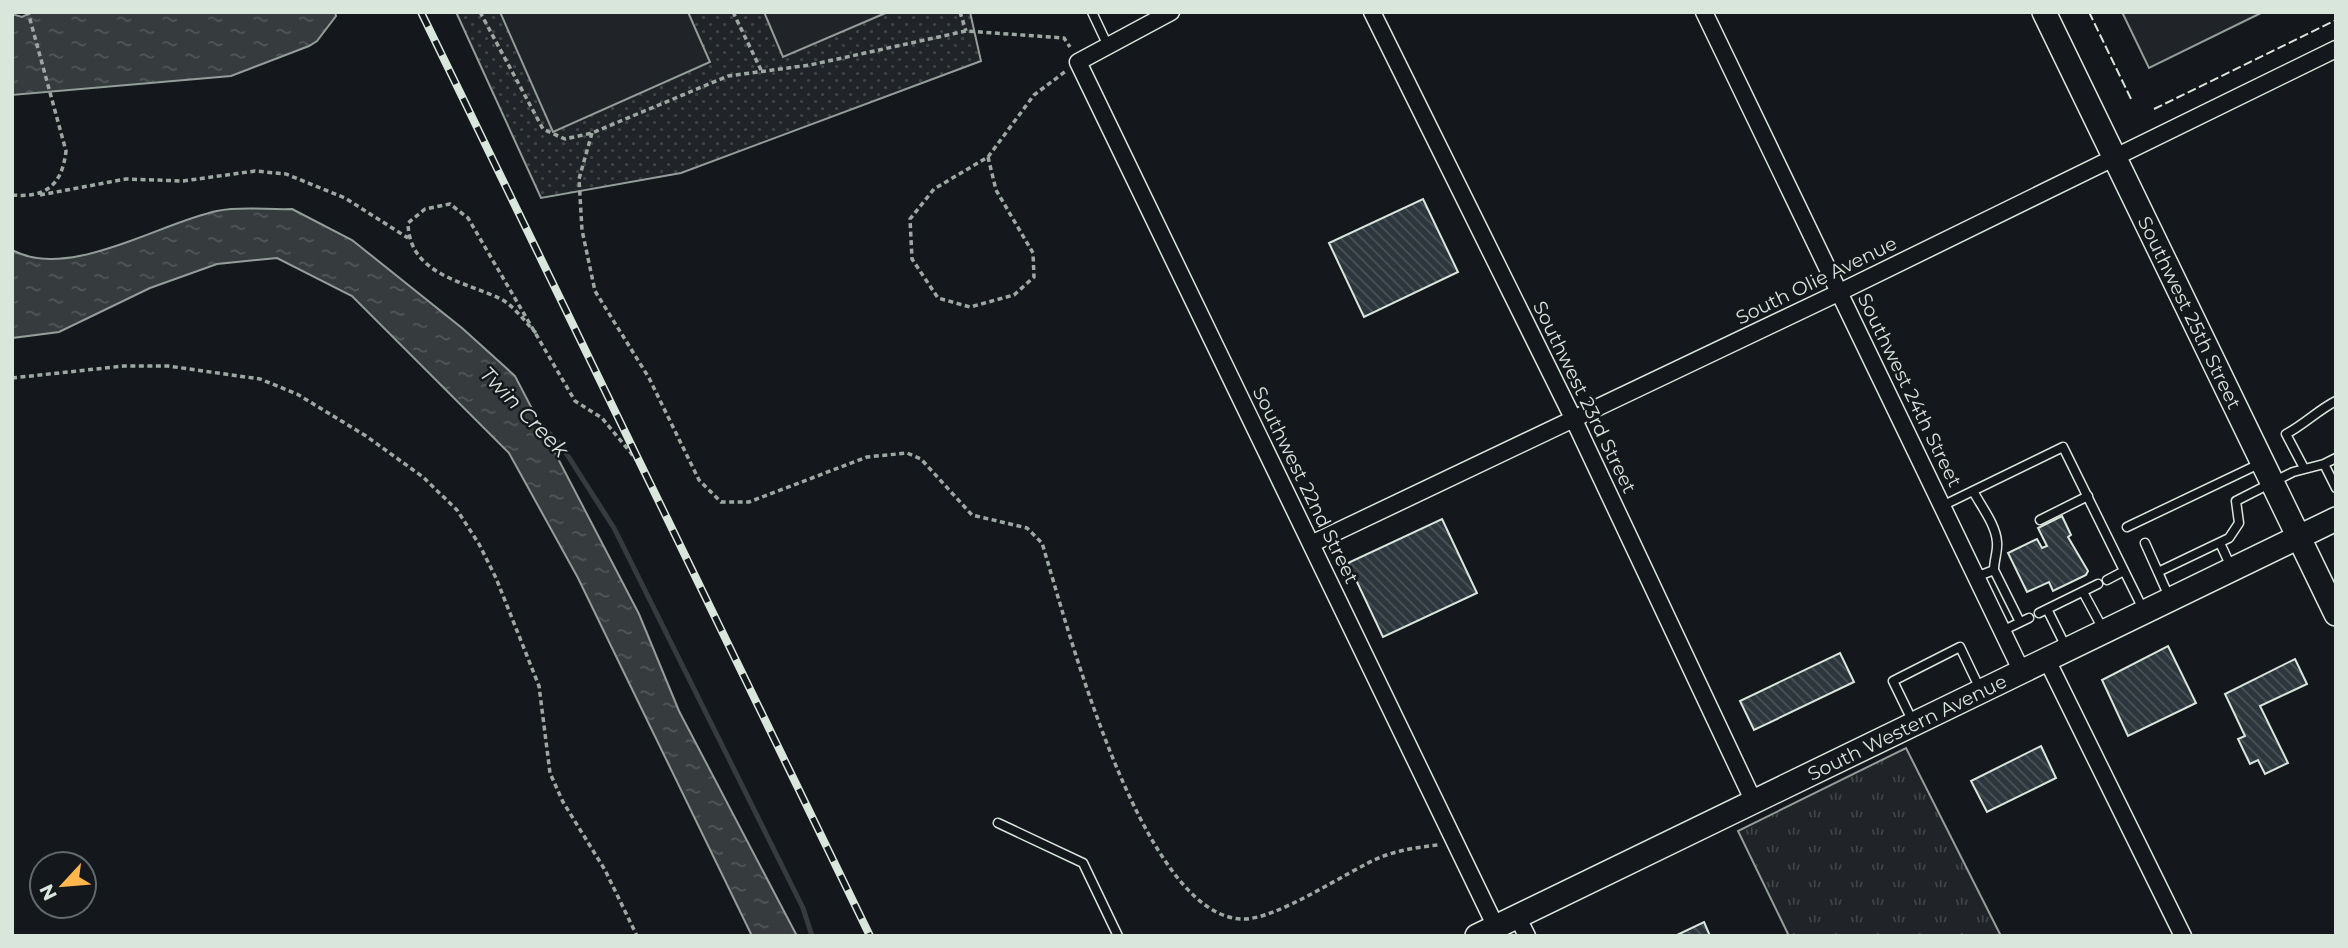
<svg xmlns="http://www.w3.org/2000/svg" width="2348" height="948" font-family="Montserrat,sans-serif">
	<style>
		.grass { fill: url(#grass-tufts); stroke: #939e99; stroke-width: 2 }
		.park { fill: url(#park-dots); stroke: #939e99; stroke-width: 2 }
		.pitch { fill: #202428; stroke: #939e99; stroke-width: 2 }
		.water { fill: url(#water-ripples); stroke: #939e99; stroke-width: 2 }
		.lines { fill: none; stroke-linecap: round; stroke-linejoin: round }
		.stream { stroke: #363b3e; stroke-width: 5 }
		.building { fill: url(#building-back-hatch); stroke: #d8e6dc; stroke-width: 2 }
		.lane-casing { stroke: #d8e6dc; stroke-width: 11 }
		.street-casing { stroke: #d8e6dc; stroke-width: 19 }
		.secondary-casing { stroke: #d8e6dc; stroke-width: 26 }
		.path { stroke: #9da8a2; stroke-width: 3.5; stroke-dasharray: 5 3.5; stroke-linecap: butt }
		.lane { stroke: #14181c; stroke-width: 8 }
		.street { stroke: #14181c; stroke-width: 16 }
		.secondary { stroke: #14181c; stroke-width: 23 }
		.rail-casing { stroke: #d8e6dc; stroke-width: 8 }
		.rail { stroke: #14181c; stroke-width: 5; stroke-dasharray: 16; stroke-linecap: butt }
		.fence { stroke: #d8e6dc; stroke-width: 2; stroke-dasharray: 9 3.5; stroke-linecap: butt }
		.labels { text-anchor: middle; stroke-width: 5; stroke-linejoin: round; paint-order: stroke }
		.street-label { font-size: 19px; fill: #d8e6dc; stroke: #14181c }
		.water-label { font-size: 21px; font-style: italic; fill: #d8e6dc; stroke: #14181c }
	</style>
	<defs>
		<pattern id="grass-tufts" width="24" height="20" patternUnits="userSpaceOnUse" patternTransform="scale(1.75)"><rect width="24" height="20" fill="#202428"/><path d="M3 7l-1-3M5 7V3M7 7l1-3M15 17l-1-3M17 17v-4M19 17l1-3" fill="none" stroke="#404447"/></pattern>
		<pattern id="park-dots" width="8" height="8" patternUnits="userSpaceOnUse" patternTransform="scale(1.75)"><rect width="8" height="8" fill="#202428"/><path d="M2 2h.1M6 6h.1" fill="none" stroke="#404447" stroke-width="1.8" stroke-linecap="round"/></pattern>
		<pattern id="water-ripples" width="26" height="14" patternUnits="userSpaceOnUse" patternTransform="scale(1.75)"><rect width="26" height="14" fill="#363b3e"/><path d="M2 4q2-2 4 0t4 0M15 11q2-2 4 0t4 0" fill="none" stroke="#525759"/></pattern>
		<pattern id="building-back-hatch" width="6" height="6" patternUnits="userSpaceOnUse" patternTransform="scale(1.75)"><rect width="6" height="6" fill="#2c363c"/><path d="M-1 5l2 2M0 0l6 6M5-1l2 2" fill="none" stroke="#4a5358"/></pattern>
	</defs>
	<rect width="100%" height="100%" fill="#14181c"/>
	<!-- grass -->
	<path class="grass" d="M1906 748 2001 936H1789L1738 831Z"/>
	<!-- park -->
	<path class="park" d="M456 12H970L981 61 681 173 541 198Z"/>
	<!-- pitch -->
	<path class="pitch" d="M500 12H688L710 62 553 132Z
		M764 12H888L783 57Z
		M2122 12H2263L2149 68Z"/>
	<!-- water -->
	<path class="water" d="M32 12H335L336 16 317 41 309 46 231 76 12 95V14L22 17Z
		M292 209 352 240 462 328 515 376 639 614 679 711 797 936H752L578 578 509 453 352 296 277 258 217 264 150 288 59 332 12 338V250C69 281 159 223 217 211 240 206 268 210 292 209Z"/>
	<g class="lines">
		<!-- stream -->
		<path class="stream" d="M533 417 561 445 614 528 803 908 812 936"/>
	</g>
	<!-- building -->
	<path class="building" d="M1423 199 1458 272 1364 317 1329 243Z
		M2062 516 2071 535 2068 537 2088 571 2086 575 2053 591 2049 582 2027 592 2008 553 2037 539 2042 548 2047 546 2038 528Z
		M1442 519 1477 593 1383 637 1348 563Z
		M2168 646 2196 703 2128 736 2102 680Z
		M1840 653 1854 682 1754 730 1740 701Z
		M2295 659 2307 684 2260 706 2288 763 2265 774 2258 760 2250 764 2238 739 2245 736 2225 694Z
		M2041 746 2056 778 1987 812 1971 781Z
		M1704 922 1710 936H1675Z"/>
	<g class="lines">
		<!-- lane casing -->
		<g class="lane-casing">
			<path id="lane" d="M1092 12 1108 46
				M2336 458 2324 464 2336 488
				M2304 468 2286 434C2305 424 2318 410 2336 401
				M1973 491C1981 506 1996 525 1997 542 1998 551 1994 560 1994 570L1976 577
				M1942 506 2063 447 2143 609
				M2040 520 2088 496
				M2127 527 2259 464
				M2145 543 2158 572
				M2220 543 2232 569
				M1994 570 2020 622
				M2107 580 2124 571
				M2083 592 2103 629
				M2170 599 2158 572 2229 538 2239 523 2236 501 2293 472 2324 464
				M2047 609 2066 647
				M2039 613 2098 584
				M2002 631 2029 618
				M1913 722 1893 681 1960 647 1981 691
				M998 823 1083 863 1118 936"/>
		</g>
		<!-- street casing -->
		<g class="street-casing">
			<path id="street" d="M1171 12 1078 62 1496 927
				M1372 12 1573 418 1754 802
				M1704 12 2022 672
				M1311 544 1840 292 2336 49
				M2047 660 2183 936
				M1517 916 1527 936"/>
		</g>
		<!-- secondary casing -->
		<g class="secondary-casing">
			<g id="secondary">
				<path id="s1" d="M2044 12 2336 614"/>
				<path id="s2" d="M1477 936 2336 519"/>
			</g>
		</g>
		<!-- path -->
		<path class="path" d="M480 12 543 129 565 139 592 133 728 76 810 65 966 31 1064 38 1070 47
			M733 12 762 72
			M960 12 966 31
			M592 133 579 179 582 230 595 291 649 378 699 480 721 502H749L867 457 907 453 921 459 972 515 1027 528 1042 543C1067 624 1141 914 1241 919 1276 921 1347 871 1381 857 1399 850 1419 847 1438 845
			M988 157 996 190 1033 253 1034 277 1014 295 970 307 938 298 912 259 910 219 934 189 988 157 1034 95 1066 71
			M12 195C45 198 62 186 66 151L28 12
			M40 195 126 179 183 181 255 171 286 174 345 198 408 238
			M536 333C526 323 514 306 501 299 464 281 409 275 408 223L425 209 450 204 468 218 575 401 602 418 640 464
			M12 378 124 366H168L260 379 297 394 366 436 423 477 457 510 479 544 496 578 539 686 550 773 563 802 605 870 637 936"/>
		<!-- lane -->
		<use href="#lane" class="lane"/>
		<!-- street -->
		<use href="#street" class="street"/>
		<!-- secondary -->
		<use href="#secondary" class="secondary"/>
		<!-- rail casing -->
		<g class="rail-casing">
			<path id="rail" d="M421 12 870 936"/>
		</g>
		<!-- rail -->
		<use href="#rail" class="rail"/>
		<!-- fence -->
		<path class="fence" d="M2089 12 2132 101
			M2154 109 2336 20"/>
	</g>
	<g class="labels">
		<!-- street labels -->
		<g class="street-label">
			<text transform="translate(1816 280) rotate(-26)" y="7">South Olie Avenue</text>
			<text dy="7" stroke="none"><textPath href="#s1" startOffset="334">Southwest 25th Street</textPath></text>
			<text transform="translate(1910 390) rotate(64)" y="7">Southwest 24th Street</text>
			<text transform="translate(1585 397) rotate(64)" y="7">Southwest 23rd Street</text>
			<text transform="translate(1306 485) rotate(64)" y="7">Southwest 22nd Street</text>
			<text dy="7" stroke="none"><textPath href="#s2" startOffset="478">South Western Avenue</textPath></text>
		</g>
		<!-- water labels -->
		<g class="water-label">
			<text transform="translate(524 412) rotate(46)" y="7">Twin Creek</text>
		</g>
	</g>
	<!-- border -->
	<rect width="2348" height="948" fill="none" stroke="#d8e6dc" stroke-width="28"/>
	<!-- north arrow -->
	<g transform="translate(63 885) rotate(244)"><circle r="33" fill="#14181c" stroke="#626a69" stroke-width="2"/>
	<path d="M0-5L12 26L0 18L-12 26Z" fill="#ffb74d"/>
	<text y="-10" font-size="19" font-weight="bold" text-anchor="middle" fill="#d8e6dc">N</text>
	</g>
</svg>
